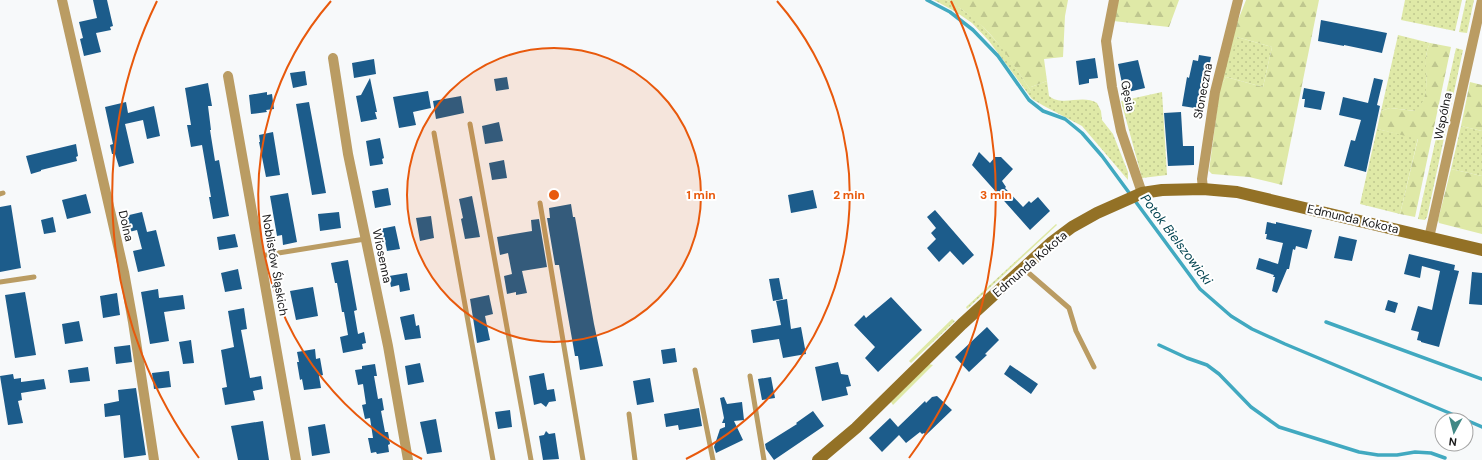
<svg xmlns="http://www.w3.org/2000/svg" width="1482" height="460" font-family="'DM Sans',sans-serif">
	<style>
		.grass { fill: url(#grass-dots) }
		.forest { fill: url(#forest-firs) }
		.lines { fill: none; stroke-linecap: round; stroke-linejoin: round }
		.stream { stroke: #41a9c0; stroke-width: 3.5 }
		.building { fill: #1c5c8b }
		.lane { stroke: #ba9c63; stroke-width: 5 }
		.street { stroke: #ba9c63; stroke-width: 10 }
		.secondary { stroke: #937126; stroke-width: 12 }
		.ring { fill: none; stroke: #e8590c; stroke-width: 2 }
		.labels { text-anchor: middle; stroke-width: 4; stroke-linejoin: round; paint-order: stroke }
		.street-label { font-size: 12px; fill: #19191a; stroke: #fff }
		.water-label { font-size: 13px; font-style: italic; fill: #034451; stroke: #fff }
		.centre { fill: #e8590c; stroke: #fff; stroke-width: 2 }
		.ring-label { font-size: 12px; text-anchor: middle; font-weight: bold; fill: #e8590c; stroke: #fff; stroke-width: 4; stroke-linejoin: round; paint-order: stroke }
	</style>
	<defs>
		<pattern id="grass-dots" width="8" height="8" patternUnits="userSpaceOnUse"><rect width="8" height="8" fill="#dfe9a7"/><path d="M2 2h.1M6 6h.1" fill="none" stroke="#bfc78f" stroke-width="1.8" stroke-linecap="round"/></pattern>
		<pattern id="forest-firs" width="22" height="20" patternUnits="userSpaceOnUse"><rect width="22" height="20" fill="#dfe9a7"/><path d="M5 1l3.5 6h-7zM16 11l3.5 6h-7z" fill="#bfc78f"/></pattern>
	</defs>
	<rect width="100%" height="100%" fill="#f7f9fa"/>
	<!-- grass -->
	<path class="grass" d="M934 0H946L957 6 977 20 1005 51 1031 91V87L1047 81 1049 96C1062 107 1082 94 1097 103L1101 111 1102 120 1113 134 1128 172V180L1082 126 1044 106 1032 99 989 41 972 23 956 12Z
		M1405 0H1462L1455 31 1401 20Z
		M1466 0H1474L1467 33 1459 32Z
		M1398 35 1430 43C1419 64 1436 94 1416 111L1390 108 1381 111Z
		M1237 37 1272 47 1263 87 1226 77 1220 87 1222 74Z
		M1456 48 1463 50 1427 217 1425 220 1418 219Z
		M1162 92 1167 175 1142 178 1121 101Z
		M1461 126 1482 131V176L1451 169Z
		M1377 129 1418 138 1400 214 1360 204Z
		M1056 224 1057 225 967 309 966 307Z
		M952 319 955 321 911 363 909 361Z
		M929 364 933 365 893 405 891 402Z"/>
	<!-- forest -->
	<path class="forest" d="M946 0H1068L1065 16 1063 57 1044 59 1047 81 1031 87V91C1006 53 988 22 946 0Z
		M1118 0H1179L1169 27 1113 21Z
		M1246 0H1319L1282 185 1249 177 1212 174 1209 171 1220 87 1226 77 1263 87 1272 47 1237 37 1230 61 1228 57 1235 28Z
		M1430 43 1451 47 1415 217 1400 214 1418 139 1377 129 1381 111 1390 108 1415 111C1436 95 1419 64 1430 43Z
		M1470 82 1482 85V131L1461 126Z
		M1451 169 1482 176V234L1439 223 1438 220Z"/>
	<g class="lines">
		<!-- stream -->
		<path class="stream" d="M927 0 950 12 973 30 998 56 1029 100 1043 111 1065 119 1082 133 1102 156 1200 289 1231 316 1252 329 1285 344 1466 420
			M1326 322 1482 379
			M1159 345 1187 358 1207 365 1219 374 1251 407 1279 427 1359 452 1378 455H1397L1415 452 1431 453 1445 458
			M1466 420 1482 427"/>
	</g>
	<!-- building -->
	<path class="building" d="M93 0H107L113 26 110 27 111 30 96 33 101 52 84 56 80 39 83 38 79 22 97 18Z
		M1321 20 1387 33 1382 53 1344 45V46L1318 41Z
		M1199 55 1211 57 1201 109 1182 106 1187 77 1189 78 1193 60 1198 61Z
		M1095 58 1098 78 1089 79V83L1079 85 1076 61Z
		M374 59 376 74 354 78 352 63Z
		M1138 60 1145 88 1124 93 1118 64Z
		M305 71 307 85 293 88 290 73Z
		M507 77 509 89 496 91 494 79Z
		M370 78 377 112H375L377 119 361 122 356 96 361 95Z
		M1374 78 1383 80 1377 105 1380 106 1366 172 1344 166 1351 140 1355 141 1361 120 1339 115 1343 97 1368 103Z
		M208 83 212 106H208L211 130H210L215 161 219 160 229 216 213 219 209 197H211L202 145 191 147 187 125H191L185 88Z
		M1304 88 1325 92 1321 110 1304 107 1305 99H1302Z
		M428 91 431 108 413 112 416 125 399 128 393 97Z
		M267 92V95L272 94 274 109 266 110 267 112 251 114 249 95Z
		M461 96 464 113 436 119 433 101Z
		M126 102 128 113 154 106 160 136 147 139 143 120 125 124 134 163 119 167 115 154H112L110 145 113 144 105 107Z
		M309 102 326 193 312 195 296 104Z
		M1181 112 1183 146H1194V165L1168 166 1164 113Z
		M499 122 503 141 485 144 482 126Z
		M273 132 280 175 266 177 259 142H260L259 135Z
		M380 138 384 158 382 159 383 164 370 166 366 141Z
		M76 144 78 156 76 157 77 161 41 170V171L31 174 26 156Z
		M979 152 990 163 995 157H1001L1013 169 1002 181 1006 187 1005 188 1023 207 1029 201 1031 203 1038 197 1050 211 1030 230 972 165Z
		M504 160 507 178 492 180 489 163Z
		M388 188 391 205 375 208 372 191Z
		M813 190 817 208 791 213 788 195Z
		M288 193 297 242 283 245 282 235 277 236 270 196Z
		M86 194 91 213 67 219 62 200Z
		M472 196 480 237 465 239 461 219 463 218 459 199Z
		M571 204 573 217H575L594 324 603 366 580 370 578 356H575L559 265H555L547 218H550L549 208Z
		M11 205 21 268 0 272V207Z
		M935 210 974 255 963 265 950 251 939 262 927 248 936 239 931 233 936 228 927 217Z
		M142 212 147 232 156 230 165 266 138 272 133 251 142 249 137 230 129 232 125 216Z
		M339 212 341 228 320 231 318 214Z
		M431 216 434 238 420 241 416 218Z
		M53 217 56 232 44 234 41 220Z
		M539 219 547 267 522 271 527 293 516 295V292L507 294 504 276 512 274 508 253 500 255 497 237 532 231 531 220Z
		M1267 222 1276 224V222L1312 230 1307 249 1296 246 1295 250 1293 249 1289 269H1287L1277 293 1272 291 1275 277H1273L1274 275 1256 269 1259 258 1278 264 1283 243 1266 239 1267 234H1265Z
		M395 226 400 249 387 251 385 241 382 242 380 229Z
		M235 234 238 247 219 250 217 237Z
		M1339 236 1357 240 1352 261 1334 258Z
		M1409 254 1455 265 1454 270 1459 271 1439 347 1421 342V341L1417 340 1419 332 1411 330 1418 306 1432 310 1440 271 1422 266 1420 278 1404 274Z
		M348 260 357 310 354 311 358 334 364 332 366 343 362 344 363 349 343 353 340 337 348 335 344 312H342L337 283H335L331 263Z
		M238 269 242 289 225 292 221 273Z
		M1472 272 1482 273V305L1469 304Z
		M407 273 410 290 400 292 399 285 391 287 389 276Z
		M779 278 783 299 773 301 769 279Z
		M313 287 318 316 296 320 290 291Z
		M158 289 159 298 183 295 185 309 164 312 169 341 150 344 141 292Z
		M25 292 36 355 15 358 5 295Z
		M117 293 120 315 103 318 100 296Z
		M489 295 493 314 485 316 490 340 477 343 470 299Z
		M891 297 922 330 878 372 865 358 875 347 854 325 864 315 866 318Z
		M787 299 791 329 801 327 806 354 783 358 779 339 753 343 751 330 781 325 776 301Z
		M1388 300 1398 303 1395 313 1385 310Z
		M244 308 247 329 241 330 250 378 261 376 263 389 253 391 255 400 225 405 222 388 227 387 221 350 234 347 228 311Z
		M414 314 416 326 419 325 421 338 405 340 400 317Z
		M79 321 83 341 65 344 62 324Z
		M987 327 999 340 985 354 987 355 969 372 955 357Z
		M191 340 194 363 183 364 179 342Z
		M130 345 132 362 116 364 114 347Z
		M675 348 677 362 663 364 661 350Z
		M315 349 316 359 320 358 323 375 319 376 321 388 304 390 302 379 300 380 297 362H299L297 352Z
		M838 362 841 374 848 375 851 386 846 387 848 395 822 401 815 367Z
		M420 363 424 382 408 385 405 366Z
		M375 364 377 376H374L378 399 382 398 384 410 381 411 385 432H388L390 444 388 445 389 452 377 454 376 452 371 453 368 438H373L370 418 365 419 362 405 366 404 363 384 358 385 355 370 362 369V366Z
		M1010 365 1038 384 1031 394 1004 374Z
		M88 367 90 381 70 383 68 370Z
		M169 371 171 387 154 389 152 373Z
		M544 373 547 390 554 389 556 401 549 402 546 407 541 403 534 405 529 376Z
		M13 374 14 379 21 378V382L44 379 46 389 21 393 22 400 18 401 23 423 8 425 0 376Z
		M771 377 775 398 762 400 758 379Z
		M650 378 654 402 637 405 633 381Z
		M136 388 146 455 124 458 120 415 105 417 104 404 119 401 118 390Z
		M937 396 952 410 926 435 924 433 922 434 920 432 906 443 899 435 882 452 869 438 890 418 898 427 925 401 926 403 932 397Z
		M724 397 727 404 742 402 744 420 734 421 743 440 716 453 714 447 720 429 725 427V423H722L724 418 720 398Z
		M699 408 702 426 679 430 678 425 666 427 664 414Z
		M510 410 512 427 498 429 495 412Z
		M813 411 824 426 774 460 766 449 765 444 797 424 796 423Z
		M436 419 442 452 427 454 420 422Z
		M263 421 269 460H238L231 426Z
		M325 424 330 453 312 456 308 427Z
		M546 431 549 434 555 433 559 459 543 460 539 436 544 435Z"/>
	<g class="lines">
		<!-- lane -->
		<path class="lane" d="M470 124 531 460
			M434 133 493 460
			M0 194 3 193
			M540 203 583 460
			M260 256 365 239
			M1024 269 1069 308 1076 331 1094 367
			M0 282 34 277
			M695 370 713 460
			M750 376 764 460
			M629 414 635 460"/>
		<!-- street -->
		<path class="street" d="M62 0 124 272 133 322 154 460
			M1114 0 1106 41 1112 87 1121 131 1142 193
			M333 58 348 154 388 346 408 460
			M228 76 296 460
			M1203 189 1202 179 1215 92 1238 0
			M1429 238 1482 0"/>
		<!-- secondary -->
		<path class="secondary" d="M818 460 856 428 962 324 1052 242 1072 227 1097 213 1142 193 1162 190 1203 189 1237 192 1482 250"/>
	</g>
	<!-- distance rings -->
	<circle cx="554" cy="195" r="147" fill="#e8590c" fill-opacity=".12"/>
	<g class="ring">
		<circle cx="554" cy="195" r="147"/>
		<path d="M422 459A295 295 0 0 1 331 1M777 1A295 295 0 0 1 686 459"/>
		<path d="M199 458A442 442 0 0 1 157 1M951 1A442 442 0 0 1 909 458"/>
	</g>
	<g class="labels">
		<!-- street labels -->
		<g class="street-label">
			<text transform="translate(1203 91) rotate(-79)" y="4">Słoneczna</text>
			<text transform="translate(1128 96) rotate(79)" y="4">Gęsia</text>
			<text transform="translate(1443 116) rotate(-78)" y="4">Wspólna</text>
			<text transform="translate(1353 219) rotate(13)" y="4">Edmunda Kokota</text>
			<text transform="translate(126 226) rotate(77)" y="4">Dolna</text>
			<text transform="translate(382 256) rotate(78)" y="4">Wiosenna</text>
			<text transform="translate(1030 264) rotate(-41)" y="4">Edmunda Kokota</text>
			<text transform="translate(275 265) rotate(80)" y="4">Noblistów Śląskich</text>
		</g>
		<!-- water labels -->
		<g class="water-label">
			<text transform="translate(1177 239) rotate(53)" y="5">Potok Bielszowicki</text>
		</g>
	</g>
	<circle cx="554" cy="195" r="6" class="centre"/>
	<g class="ring-label">
		<text x="701" y="199">1 min</text>
		<text x="849" y="199">2 min</text>
		<text x="996" y="199">3 min</text>
	</g>
	<!-- north arrow -->
	<g transform="translate(1454 432) rotate(187)"><circle r="19" fill="#ffffff" stroke="#a3a3a3"/>
	<path d="M0-3L7 15L0 10L-7 15Z" fill="#418986"/>
	<text y="-6" font-size="11" font-weight="bold" text-anchor="middle" fill="#19191a">N</text>
	</g>
</svg>
